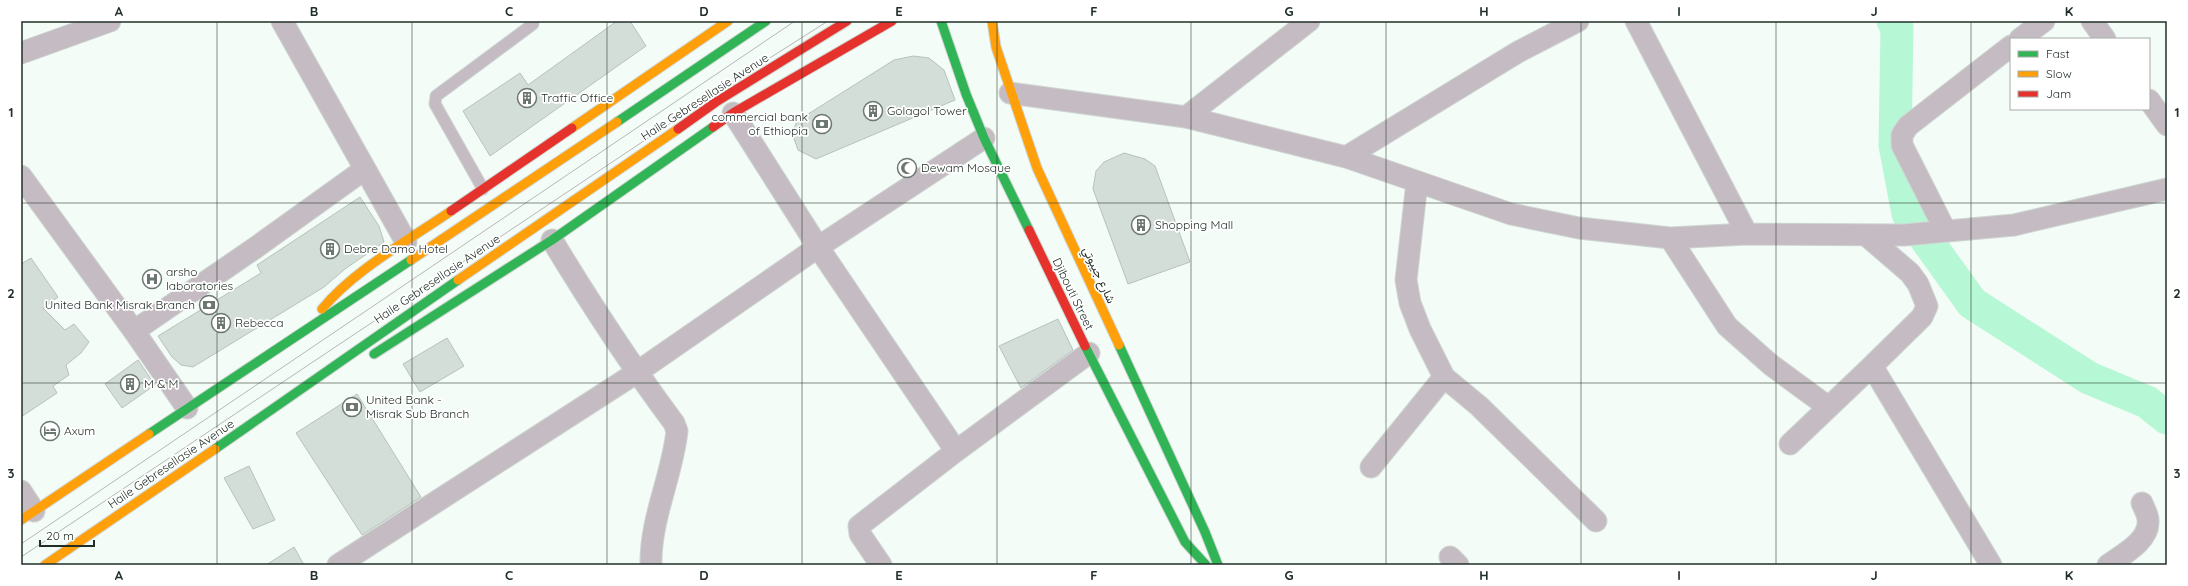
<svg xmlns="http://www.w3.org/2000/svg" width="2188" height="586" font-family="Quicksand,Vazirmatn,sans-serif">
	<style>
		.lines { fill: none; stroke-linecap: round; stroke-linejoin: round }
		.river { stroke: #b6f8d5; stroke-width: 33 }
		.building { fill: #d4ded8; stroke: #b7c2bc }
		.lane-casing { stroke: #cfd6d2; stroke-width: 13 }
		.street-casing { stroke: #cfd6d2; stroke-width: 23 }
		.fast-casing { stroke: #cfd6d2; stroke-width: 11 }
		.slow-casing { stroke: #cfd6d2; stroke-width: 11 }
		.jam-casing { stroke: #cfd6d2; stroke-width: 11 }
		.lane { stroke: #c4bcc2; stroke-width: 11 }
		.street { stroke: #c4bcc2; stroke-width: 21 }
		.fast { stroke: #30b455; stroke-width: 9 }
		.slow { stroke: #ff9f0a; stroke-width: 9 }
		.jam { stroke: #e5322d; stroke-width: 9 }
		.tram { stroke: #b8b6b7; stroke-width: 1 }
		.grid { fill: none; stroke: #212f27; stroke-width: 1; stroke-opacity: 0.55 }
		.labels { text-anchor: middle; stroke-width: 3.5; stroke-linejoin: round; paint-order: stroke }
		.street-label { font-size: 12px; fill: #212f27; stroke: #fff }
		.poi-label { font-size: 12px; fill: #212f27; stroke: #fff; text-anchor: start }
		.neatline { fill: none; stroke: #212f27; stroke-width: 1.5 }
		.grid-label { font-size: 13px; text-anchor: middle; font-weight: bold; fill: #212f27 }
	</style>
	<rect width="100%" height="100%" fill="#f4fcf7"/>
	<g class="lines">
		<!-- river -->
		<path class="river" d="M1893 21 1897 27 1895 145 1908 214 1972 303 2089 378 2147 402 2167 418"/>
	</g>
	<!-- building -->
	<path class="building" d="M617 21H630L646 46 490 156 463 111 520 73 528 85Z
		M913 56 929 58 944 70 955 100 816 159 798 150 792 133 797 121 894 60Z
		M1124 153 1145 159 1155 166 1190 262 1128 284 1093 189 1096 171 1104 162Z
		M360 197 379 226 384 242 345 269 324 287 193 367 181 365 172 357 158 336 261 273 257 265Z
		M31 258 58 297 43 308 65 330 74 324 89 342 81 353 66 365 69 375 53 386 57 393 21 417V264Z
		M1058 319 1073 350 1021 388 999 346Z
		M447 338 464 366 420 392 403 364Z
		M138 360 155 385 122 408 105 384Z
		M357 394 421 497 362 535 296 433Z
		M249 466 275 520 253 529 224 478Z
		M294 547 304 565H266Z"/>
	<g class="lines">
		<!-- lane casing -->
		<g class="lane-casing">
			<path id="lane" d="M483 189 435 104 436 96 533 24V21"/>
		</g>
		<!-- street casing -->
		<g class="street-casing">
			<path id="street" d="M282 21 406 242
				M1636 21 1747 234
				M2092 21 2105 39
				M2020 39 2044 21
				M21 53 110 21
				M1010 93 1186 117 1346 157 1511 214 1579 228 1670 238 1747 234 1904 235 2014 225 2167 189
				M2149 100 2167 125
				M733 113 818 247 956 451 859 526 860 534 881 565
				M1186 117 1309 21
				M1346 157 1518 52 1578 21
				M21 176 134 331 187 408
				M1417 182 1406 280 1410 303 1420 329 1444 377 1479 406 1596 521
				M1945 230 1902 145V135L1908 126 2011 46
				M1867 236 1910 273 1918 284 1927 306 1922 317 1872 366
				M1670 238 1727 326 1771 365 1827 406
				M552 240C590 303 630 364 674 423L677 431C672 477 650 519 651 565
				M134 331 255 248 365 169
				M1790 444 1872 366 1991 565
				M956 451 1089 353
				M1371 467 1444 377
				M21 491 34 511
				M1450 557 1458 565
				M338 565 636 373 818 247 984 138
				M2108 565C2122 555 2150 541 2148 520 2148 515 2144 508 2142 503"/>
		</g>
		<!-- fast casing -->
		<g class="fast-casing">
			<path id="fast" d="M941 21 966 94 984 138 1029 230
				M617 122 766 21
				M1119 345 1205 532 1218 565
				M1085 346 1185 542 1206 565
				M374 354 552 240 713 127
				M149 434 411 260
				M215 449 458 280"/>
		</g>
		<!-- slow casing -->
		<g class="slow-casing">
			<path id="slow" d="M992 21 996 47 1037 168 1119 345
				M572 128 728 21
				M411 260 617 122
				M458 280 678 129
				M322 309C354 270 409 240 451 211
				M21 520 149 434
				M45 565 215 449"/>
		</g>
		<!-- jam casing -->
		<g class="jam-casing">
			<path id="jam" d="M713 127 733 113 892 21
				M678 129 716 102 847 21
				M451 211 572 128
				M1029 230 1085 346"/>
		</g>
		<!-- lane -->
		<use href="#lane" class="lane"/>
		<!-- street -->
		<use href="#street" class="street"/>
		<!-- fast -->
		<use href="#fast" class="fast"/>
		<!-- slow -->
		<use href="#slow" class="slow"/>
		<!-- jam -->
		<use href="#jam" class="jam"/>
		<!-- tram -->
		<path class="tram" d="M21 544 795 21
			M21 557 732 82 828 21"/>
	</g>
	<!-- grid -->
	<path class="grid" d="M217 21V565M412 21V565M607 21V565M802 21V565M997 21V565M1191 21V565M1386 21V565M1581 21V565M1776 21V565M1971 21V565M21 203H2167M21 383H2167"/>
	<!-- icons -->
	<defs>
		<g id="building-ring" transform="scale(1)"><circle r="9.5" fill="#fff" stroke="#6b7770" stroke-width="1.5"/><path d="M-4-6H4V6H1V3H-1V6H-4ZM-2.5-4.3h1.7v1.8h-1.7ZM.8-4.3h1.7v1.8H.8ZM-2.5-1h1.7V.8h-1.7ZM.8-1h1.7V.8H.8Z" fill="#6b7770"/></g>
		<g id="bank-ring" transform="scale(1)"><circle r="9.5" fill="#fff" stroke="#6b7770" stroke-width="1.5"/><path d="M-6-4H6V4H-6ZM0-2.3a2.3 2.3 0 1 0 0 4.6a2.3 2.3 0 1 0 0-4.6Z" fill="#6b7770"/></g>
		<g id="mosque-ring" transform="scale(1)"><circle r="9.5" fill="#fff" stroke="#6b7770" stroke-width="1.5"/><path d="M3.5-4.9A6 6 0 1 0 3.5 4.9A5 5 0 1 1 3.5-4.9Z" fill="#6b7770"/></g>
		<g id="hospital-ring" transform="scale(1)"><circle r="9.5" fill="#fff" stroke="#6b7770" stroke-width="1.5"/><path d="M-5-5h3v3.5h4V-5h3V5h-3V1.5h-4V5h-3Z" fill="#6b7770"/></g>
		<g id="hotel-ring" transform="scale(1)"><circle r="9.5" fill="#fff" stroke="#6b7770" stroke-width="1.5"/><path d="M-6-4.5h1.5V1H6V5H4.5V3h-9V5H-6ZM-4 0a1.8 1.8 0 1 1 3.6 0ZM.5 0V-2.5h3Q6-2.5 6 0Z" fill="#6b7770"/></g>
	</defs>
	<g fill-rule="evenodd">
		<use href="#building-ring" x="527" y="98"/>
		<use href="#building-ring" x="873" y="111"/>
		<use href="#bank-ring" x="822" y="124"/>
		<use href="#mosque-ring" x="907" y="168"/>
		<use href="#building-ring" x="1141" y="225"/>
		<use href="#building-ring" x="330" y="249"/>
		<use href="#hospital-ring" x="152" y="279"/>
		<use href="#bank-ring" x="209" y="305"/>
		<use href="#building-ring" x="221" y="323"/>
		<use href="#building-ring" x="130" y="384"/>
		<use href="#bank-ring" x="352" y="407"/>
		<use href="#hotel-ring" x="50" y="431"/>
	</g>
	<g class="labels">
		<!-- street labels -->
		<g class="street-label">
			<text transform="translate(705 97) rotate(-33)" y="4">Haile Gebresellasie Avenue</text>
			<text transform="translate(1099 275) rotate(65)" y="4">شارع جيبوتي</text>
			<text transform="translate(437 279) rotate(-34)" y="4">Haile Gebresellasie Avenue</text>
			<text transform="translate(1073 294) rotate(64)" y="4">Djibouti Street</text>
			<text transform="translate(171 464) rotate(-34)" y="4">Haile Gebresellasie Avenue</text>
		</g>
		<!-- poi labels -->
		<g class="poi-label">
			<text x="541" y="102">Traffic Office</text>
			<text x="887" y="115">Golagol Tower</text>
			<text x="808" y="121" text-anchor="end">commercial bank<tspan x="808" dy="14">of Ethiopia</tspan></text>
			<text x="921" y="172">Dewam Mosque</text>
			<text x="1155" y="229">Shopping Mall</text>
			<text x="344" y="253">Debre Damo Hotel</text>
			<text x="166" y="276">arsho<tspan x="166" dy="14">laboratories</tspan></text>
			<text x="195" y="309" text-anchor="end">United Bank Misrak Branch</text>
			<text x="235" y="327">Rebecca</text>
			<text x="144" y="388">M &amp; M</text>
			<text x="366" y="404">United Bank -<tspan x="366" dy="14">Misrak Sub Branch</tspan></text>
			<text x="64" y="435">Axum</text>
		</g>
	</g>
	<!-- border -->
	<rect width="2188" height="586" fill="none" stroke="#ffffff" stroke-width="44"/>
	<!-- legend -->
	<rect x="2010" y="38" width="140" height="72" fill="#ffffff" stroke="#a6aca9"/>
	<rect x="2018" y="51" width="20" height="6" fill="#30b455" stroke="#a6aca9"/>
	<text x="2046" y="58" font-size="12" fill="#212f27">Fast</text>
	<rect x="2018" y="71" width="20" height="6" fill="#ff9f0a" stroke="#a6aca9"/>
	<text x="2046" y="78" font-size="12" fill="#212f27">Slow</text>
	<rect x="2018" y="91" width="20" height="6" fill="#e5322d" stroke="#a6aca9"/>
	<text x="2046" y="98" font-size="12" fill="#212f27">Jam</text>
	<!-- scale -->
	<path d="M40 540v6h54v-6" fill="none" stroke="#212f27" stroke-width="2"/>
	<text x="46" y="540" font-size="12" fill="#212f27" stroke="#ffffff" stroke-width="3" paint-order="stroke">20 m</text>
	<rect x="22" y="22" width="2144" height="542" class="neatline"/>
	<g class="grid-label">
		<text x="119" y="16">A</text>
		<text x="314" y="16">B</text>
		<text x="509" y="16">C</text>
		<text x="704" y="16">D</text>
		<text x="899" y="16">E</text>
		<text x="1094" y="16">F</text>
		<text x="1289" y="16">G</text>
		<text x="1484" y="16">H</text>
		<text x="1679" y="16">I</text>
		<text x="1874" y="16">J</text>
		<text x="2069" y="16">K</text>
		<text x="11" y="117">1</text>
		<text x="2177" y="117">1</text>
		<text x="11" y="298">2</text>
		<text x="2177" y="298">2</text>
		<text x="11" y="478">3</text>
		<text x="2177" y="478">3</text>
		<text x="119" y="580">A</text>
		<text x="314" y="580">B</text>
		<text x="509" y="580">C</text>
		<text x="704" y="580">D</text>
		<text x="899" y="580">E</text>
		<text x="1094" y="580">F</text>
		<text x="1289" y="580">G</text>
		<text x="1484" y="580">H</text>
		<text x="1679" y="580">I</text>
		<text x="1874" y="580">J</text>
		<text x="2069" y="580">K</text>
	</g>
</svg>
